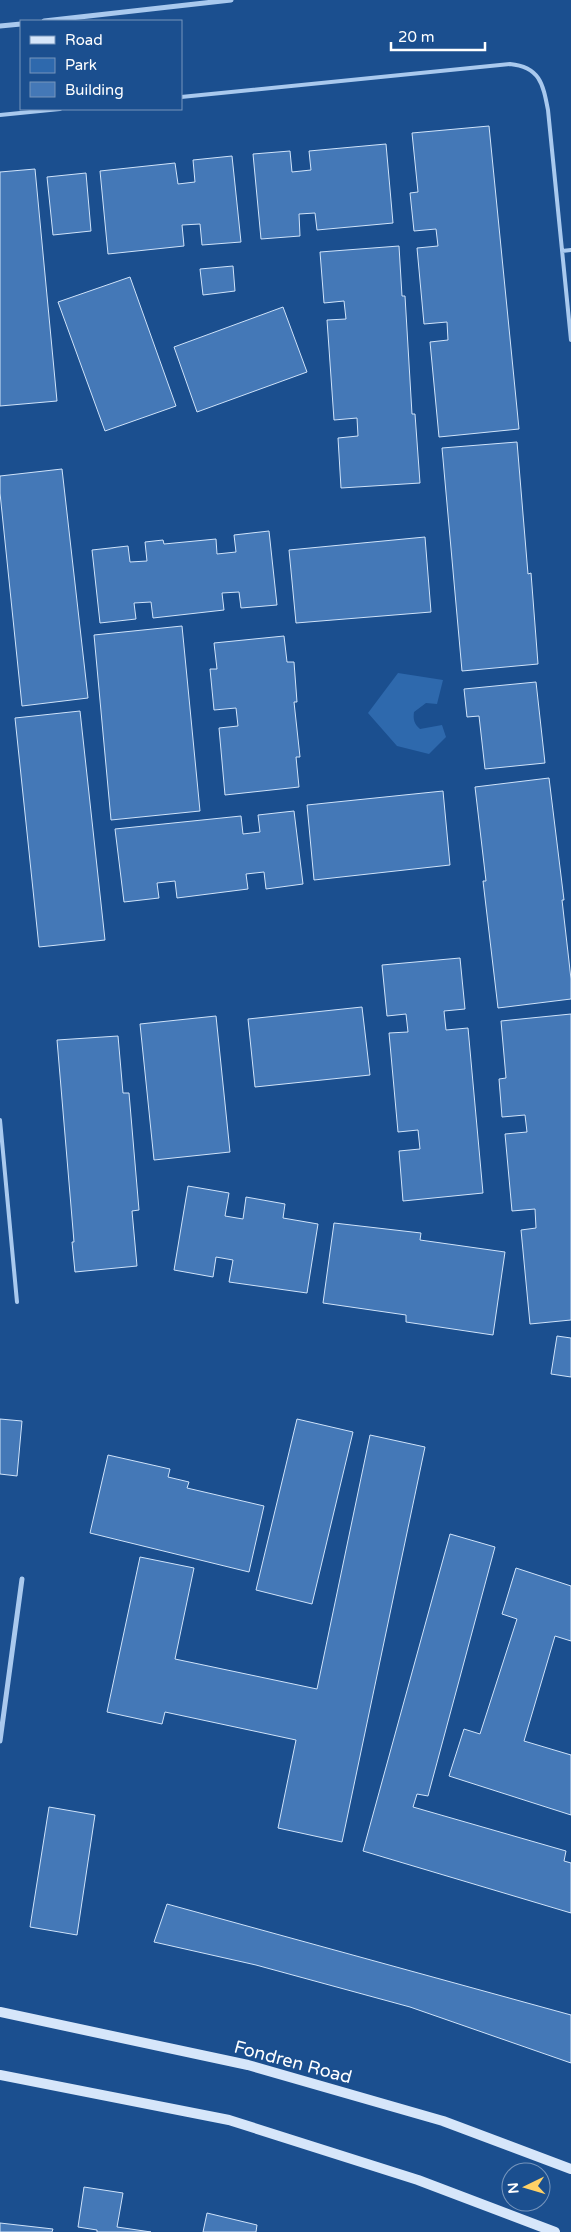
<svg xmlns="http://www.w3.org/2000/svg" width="571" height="2232" font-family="'Varela Round',sans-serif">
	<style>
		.green { fill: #2e69ad }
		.building { fill: #4478b7; stroke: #cfe3fa }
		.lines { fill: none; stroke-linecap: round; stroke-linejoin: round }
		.service { stroke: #a9c9ee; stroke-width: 4 }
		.minor { stroke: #a9c9ee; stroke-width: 5 }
		.secondary { stroke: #d6e6fa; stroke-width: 10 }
		.labels { text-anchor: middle; stroke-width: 4; stroke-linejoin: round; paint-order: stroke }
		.street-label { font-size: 18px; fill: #fff; stroke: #1b4f8f }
	</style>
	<rect width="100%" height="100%" fill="#1b4f8f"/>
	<!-- green -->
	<path class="green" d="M398 673 443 680 437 704 426 703 414 712C413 719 414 724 420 729L442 725 446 737 429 754 397 746 368 713Z"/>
	<!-- building -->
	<path class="building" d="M489 126 519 429 439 437 430 342 448 340 447 322 424 324 417 248 438 246 436 229 414 231 410 193 418 192 412 133Z
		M386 144 393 223 317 230 315 213 299 214 300 236 261 239 253 154 290 151 292 172 311 170 309 151Z
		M232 156 241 242 202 245 200 224 182 225 184 246 108 254 100 171 175 163 178 184 195 182 193 160Z
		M35 169 57 401 0 406V172Z
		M86 173 91 231 53 235 47 177Z
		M399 246 402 296H405L412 414H415L420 483 341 488 338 438 358 436 357 418 334 420 327 320 346 319 344 301 324 303 320 252Z
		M233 266 235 291 203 295 200 269Z
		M130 277 176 406 105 431 58 302Z
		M283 307 307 372 197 412 174 347Z
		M517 442 528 574 531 573 538 664 462 671 442 448Z
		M62 469 88 698 22 706 0 493V476Z
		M269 531 277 605 241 608 239 592 222 593 224 610 153 618 151 602 134 603 136 619 100 623 92 550 128 546 130 562 147 561 145 542 163 540 164 544 216 539 217 554 236 552 234 535Z
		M425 537 431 612 296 623 289 550Z
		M182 626 200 811 111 820 94 635Z
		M284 636 287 662H294L297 702H294L300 757H296L299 787 225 795 219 728 238 726 236 708 214 710 210 669H217L214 643Z
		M536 682 545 763 485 769 479 716 467 717 464 689Z
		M80 711 105 940 39 947 15 718Z
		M549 778 564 900H562L571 979V999L498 1008 483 881H486L475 787Z
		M443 791 450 865 314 880 307 805Z
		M294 811 303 884 266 889 264 872 246 874 248 889 177 898 175 881 157 883 159 898 124 902 115 829 241 816 243 834 260 832 258 815Z
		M460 958 465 1009 444 1011 446 1030 468 1028 483 1193 403 1201 399 1151 420 1149 418 1130 398 1132 389 1033 408 1032 406 1014 387 1016 382 965Z
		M362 1007 370 1075 255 1087 248 1019Z
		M571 1014V1320L530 1324 521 1230 536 1228 535 1209 512 1211 505 1134 527 1132 525 1115 502 1117 499 1079 506 1078 501 1021Z
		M216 1016 230 1152 154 1160 140 1024Z
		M118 1036 123 1093H129L139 1210 132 1211 137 1266 75 1272 72 1242H74L57 1040Z
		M188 1186 229 1193 225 1216 243 1219 246 1197 285 1204 283 1218 318 1224 307 1293 229 1282 233 1260 216 1257 213 1277 174 1270Z
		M334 1223 421 1233 420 1240 505 1252 493 1335 406 1322V1315L323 1303Z
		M557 1336 571 1338V1377L551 1374Z
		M0 1419 22 1421 17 1476 0 1474Z
		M297 1419 353 1432 312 1604 256 1590Z
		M370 1435 425 1447 342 1842 278 1828 296 1740 165 1712 162 1724 107 1712 140 1557 194 1568 175 1659 317 1689Z
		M108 1455 170 1469 168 1477 189 1482 187 1488 264 1506 249 1572 90 1533Z
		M450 1534 495 1547 428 1796 417 1794 413 1807 566 1851 564 1861 571 1863V1913L363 1851Z
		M516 1568 571 1586V1641L555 1636 524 1741 571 1755V1815L449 1776 464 1729 480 1734 517 1619 502 1614Z
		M49 1807 95 1815 77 1935 30 1927Z
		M167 1904 571 2015V2063L410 2007 256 1965 154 1942Z
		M84 2187 123 2193 117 2227 151 2232H97V2230L78 2227Z
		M207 2213 257 2225 256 2232H203Z
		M0 2223 53 2229 52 2232H0Z"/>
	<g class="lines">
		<!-- service -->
		<path class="service" d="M181 97 510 64C540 67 543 84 548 110L571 340
			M0 115 60 109
			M562 251 571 250
			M0 1120 17 1302"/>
		<!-- minor -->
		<path class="minor" d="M44 21 231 0
			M0 26 21 24
			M0 1741 22 1579"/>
		<!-- secondary -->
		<path class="secondary" d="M0 2012 248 2065 443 2121 571 2169
			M0 2075 229 2120 418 2180 555 2232"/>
	</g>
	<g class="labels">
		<!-- street labels -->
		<g class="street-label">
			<text transform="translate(293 2062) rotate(15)" y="6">Fondren Road</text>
		</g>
	</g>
	<!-- legend -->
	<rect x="20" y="20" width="162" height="90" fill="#1b4f8f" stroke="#7695bc"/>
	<rect x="30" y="36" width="25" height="8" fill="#d6e6fa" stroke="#7695bc"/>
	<text x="65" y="45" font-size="15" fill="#ffffff">Road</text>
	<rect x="30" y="58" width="25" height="15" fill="#2e69ad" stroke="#7695bc"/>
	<text x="65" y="70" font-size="15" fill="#ffffff">Park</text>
	<rect x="30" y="82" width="25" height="15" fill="#4478b7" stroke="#7695bc"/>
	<text x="65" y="95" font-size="15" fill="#ffffff">Building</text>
	<!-- north arrow -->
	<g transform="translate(526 2187) rotate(265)"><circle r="24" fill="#1b4f8f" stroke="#7695bc"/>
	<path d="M0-4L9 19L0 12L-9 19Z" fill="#ffd166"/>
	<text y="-8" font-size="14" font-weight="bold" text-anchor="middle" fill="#ffffff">N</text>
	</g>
	<!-- scale -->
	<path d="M391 42v8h94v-8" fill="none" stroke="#ffffff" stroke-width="2.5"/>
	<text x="398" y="42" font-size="15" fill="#ffffff" stroke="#1b4f8f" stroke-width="4" paint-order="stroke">20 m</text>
</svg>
